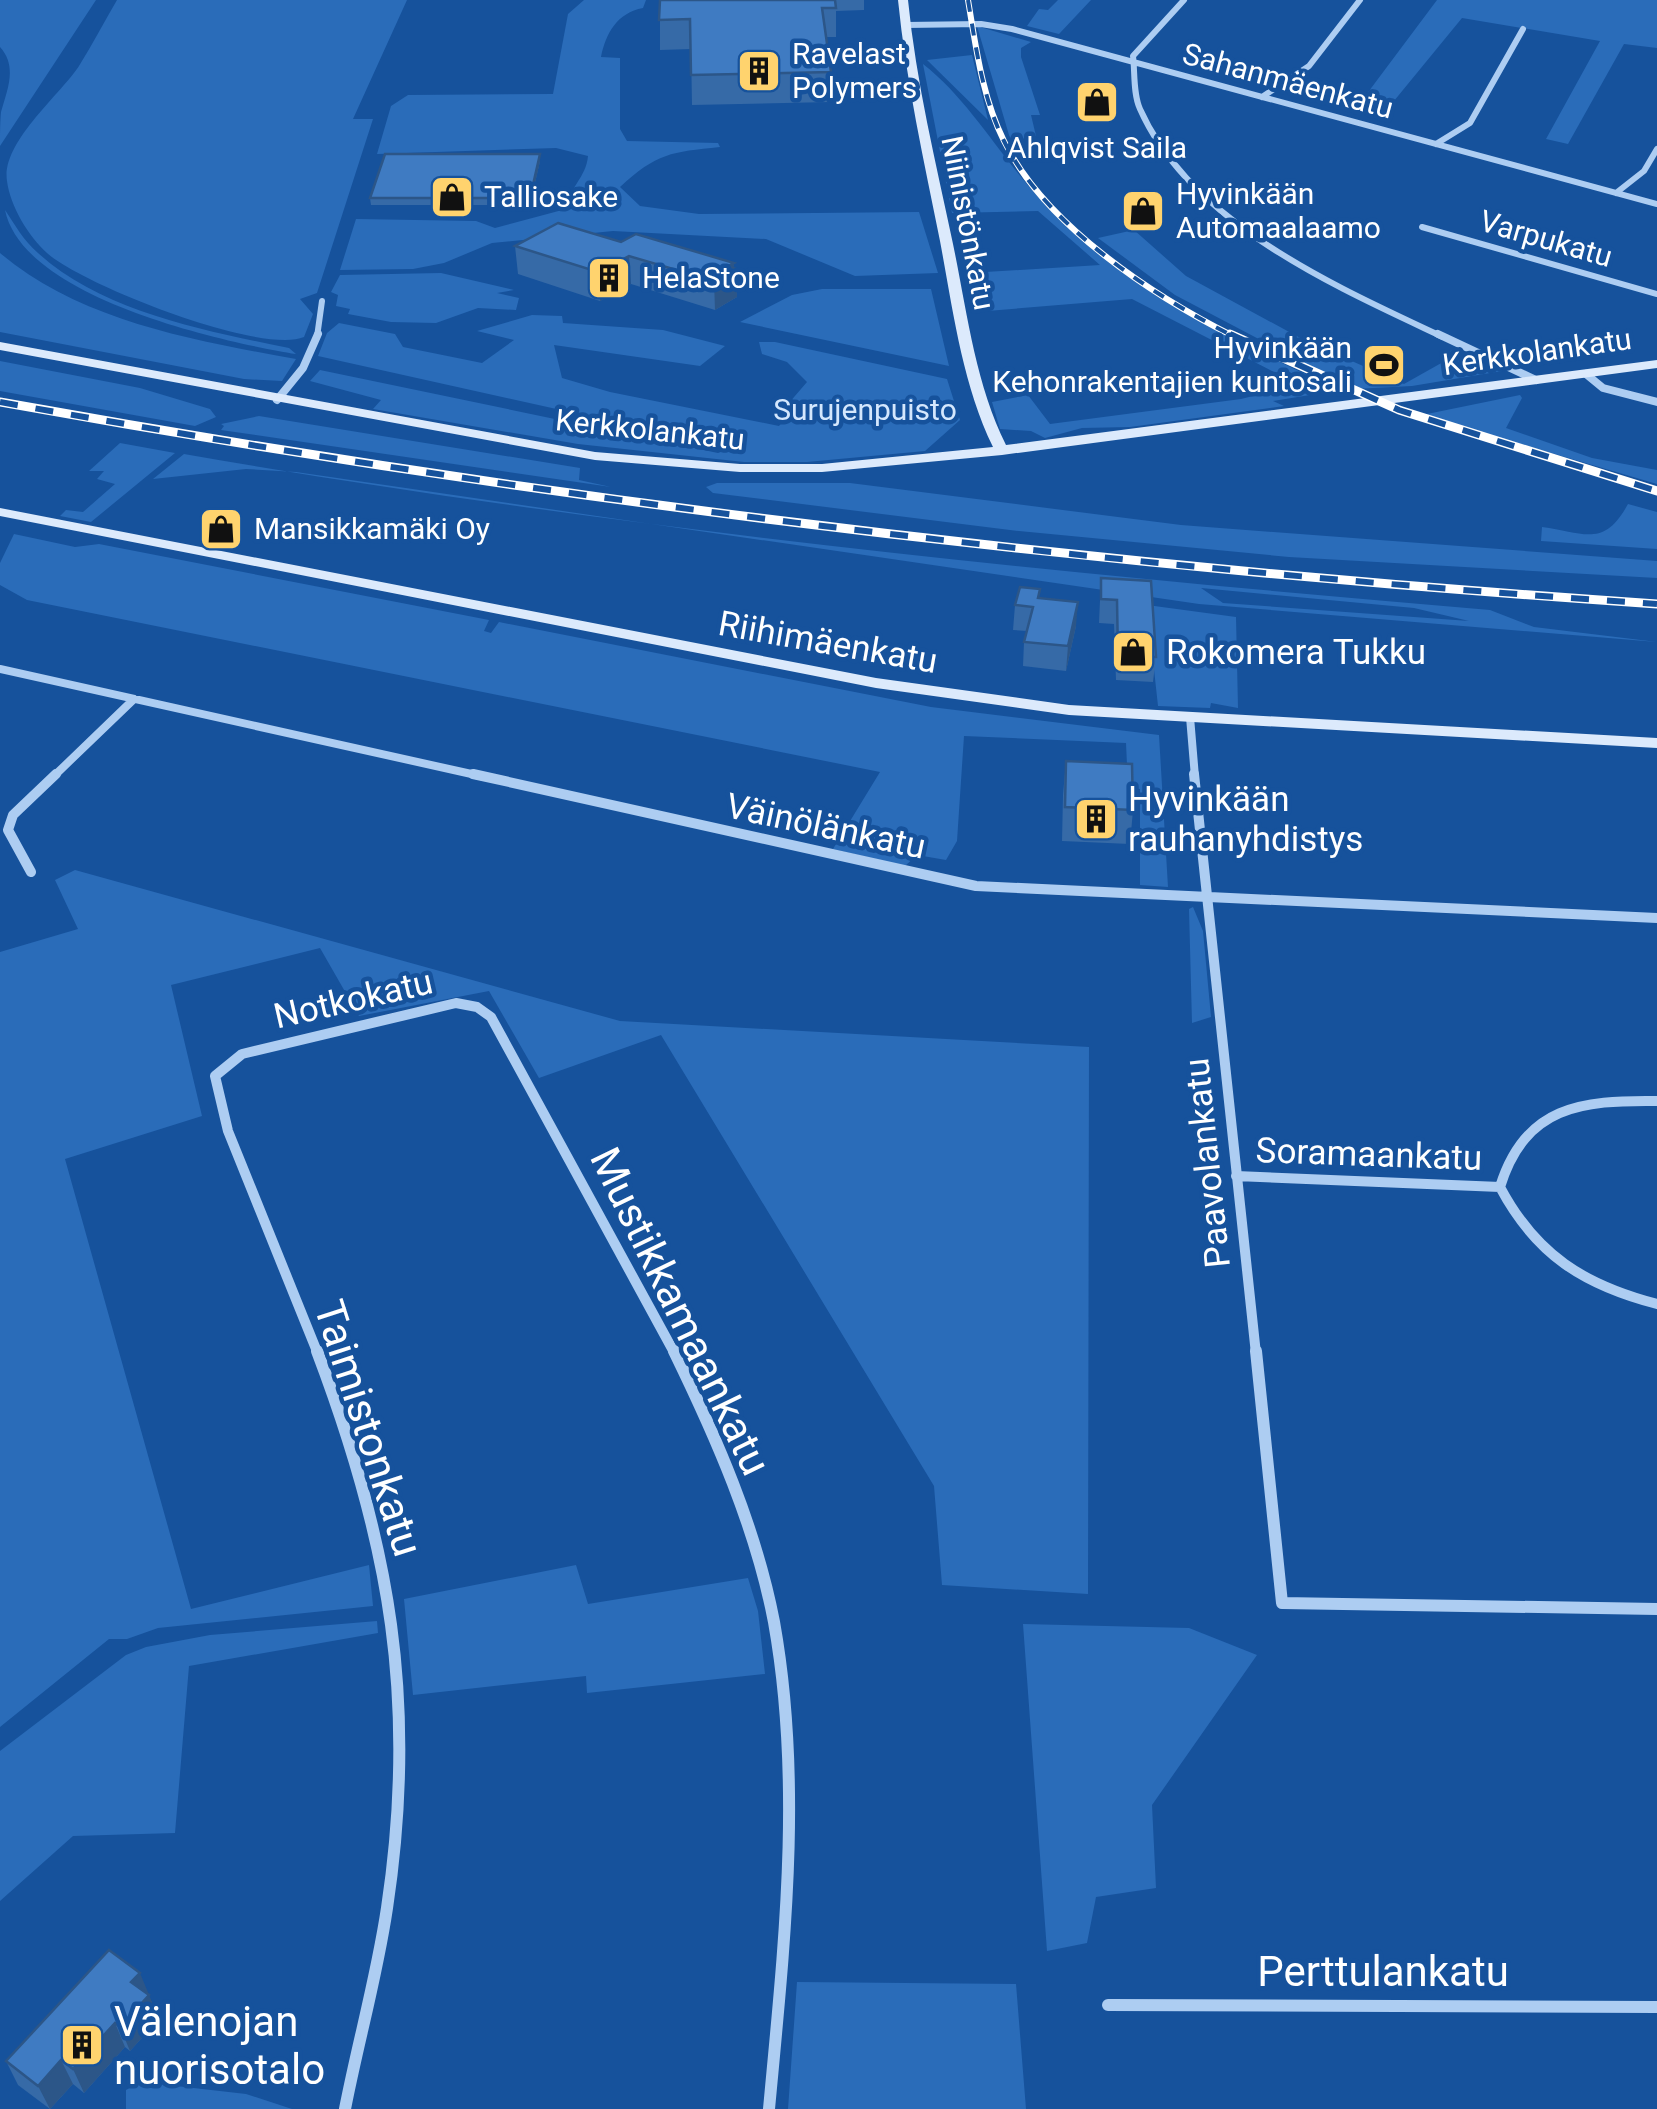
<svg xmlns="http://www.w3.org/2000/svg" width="1657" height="2109" font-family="Roboto,sans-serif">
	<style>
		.green { fill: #2a6cb9; fill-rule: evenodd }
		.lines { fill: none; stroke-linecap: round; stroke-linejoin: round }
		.street-far3 { stroke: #adcdf2; stroke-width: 6 }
		.street-far2 { stroke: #adcdf2; stroke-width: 8 }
		.street-far1 { stroke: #adcdf2; stroke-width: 10 }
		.street { stroke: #adcdf2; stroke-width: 12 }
		.secondary { fill: #dceafc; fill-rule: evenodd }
		.rail-far1-casing { stroke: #fff; stroke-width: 6 }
		.rail-casing { stroke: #fff; stroke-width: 9 }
		.rail-far1 { stroke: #16529c; stroke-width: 4; stroke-dasharray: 12; stroke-linecap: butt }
		.rail { stroke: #16529c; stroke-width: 6; stroke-dasharray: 18; stroke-linecap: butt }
		.wall { fill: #366aa7 }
		.shaded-wall { fill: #2c5688 }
		.building { fill: #3f7bc2; stroke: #2c5688; stroke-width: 2.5 }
		.labels { text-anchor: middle; stroke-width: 9; stroke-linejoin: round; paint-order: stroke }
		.far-poi-label { font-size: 30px; fill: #fff; stroke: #16529c; text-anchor: start }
		.far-street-label { font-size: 30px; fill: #fff; stroke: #16529c }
		.far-park-label { font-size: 30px; fill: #d4e7fd; stroke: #16529c }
		.street-label { font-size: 35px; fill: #fff; stroke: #16529c }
		.poi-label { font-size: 35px; fill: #fff; stroke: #16529c; text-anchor: start }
		.near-street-label { font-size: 42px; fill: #fff; stroke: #16529c }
		.near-poi-label { font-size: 42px; fill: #fff; stroke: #16529c; text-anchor: start }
	</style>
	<rect width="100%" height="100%" fill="#16529c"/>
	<!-- green -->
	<path class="green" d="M0 0H96L0 146C0 136 0 122 1 112 7 90 18 67 0 47Z
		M117 0H407L353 119H373L317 293 300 299 313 314 304 337C260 355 83 285 47 253 29 237 10 206 7 181 1 143 59 96 79 66 92 45 104 22 117 0Z
		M584 0H646L643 8C617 13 606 33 601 57L620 58V129L627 141 718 143 720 147C671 152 657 153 620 187L640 206 699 214 919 212 938 273 855 276 766 239 613 231 492 243 444 263 413 269 340 270 356 219 476 221 495 228 566 209C569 187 586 178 588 156L556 148 377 154 391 106 408 95 553 94 568 14Z
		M1058 0H1091L1059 34 1027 26 1039 9 1048 10Z
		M1437 0H1657V48L1624 44 1568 144 1546 139 1600 41 1462 18 1380 118 1354 111Z
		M977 26 1031 42 1021 48V57L1040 115H1031L1036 136 1012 141 1009 135Z
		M972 55 988 120 927 60Z
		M923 64C972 102 1004 164 1049 208 1131 290 1236 344 1341 390L1273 401 1284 406 1130 427 1082 428 1045 438 1031 431 1000 429 992 402 1028 395 1050 424 1241 399 1253 396V388H1305L1132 299 975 312 969 273 1100 265 1038 211 952 213Z
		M5 210C16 226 23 240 38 253 103 312 206 331 289 348L296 354C222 342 23 298 5 210Z
		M1134 230 1186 276 1304 340 1404 384 1452 357 1449 351 1455 350 1502 371 1412 386 1354 389 1175 295 1098 238Z
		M0 253C80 321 196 341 296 359L282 381 244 379 0 332Z
		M441 273 514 290 497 293 519 298 516 310 478 308 436 323 391 322 348 314 350 309 336 306 338 295 331 292 340 275Z
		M822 289H931L949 366 740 322 792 295Z
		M532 315 562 316 563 323 663 330 725 346 700 366 554 345 562 378 610 392 779 426 784 420 776 418 807 382 787 362 762 354 759 342H775L947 379 960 420 925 451 807 462H744L578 444 373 409 381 400 310 381 320 370 718 453 732 448 318 356 327 333 339 323 395 334 403 347 482 363 514 340 477 331Z
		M0 361 140 388 210 409 216 417 195 426 0 391Z
		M1520 395 1522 398 1506 428 1592 458 1657 470V484L1422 415Z
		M259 416 580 468 579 480 611 487 221 430 224 426 221 424Z
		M120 443 175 453 91 522 60 516 66 510 83 512 115 484 97 479 104 471H89Z
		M184 454C616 529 1053 573 1490 610L1534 627 1657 642 1199 604 296 472 246 469 153 479ZM1201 588 1414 608 1469 621 1223 603Z
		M717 483H850L1181 525 1657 561V578L1289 557 1019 531 713 493 706 487Z
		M1628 504 1657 512V549L1541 541 1542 527C1585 533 1604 548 1628 504Z
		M14 534 75 547 99 544 489 620 484 631 491 633 499 622 931 707 1159 735 1168 887 1140 885V789L1128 787 1126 743 964 736 957 841 946 860 917 855 905 866 833 849 880 772 27 600 0 585V563Z
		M1147 605 1236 617 1238 708 1211 703 1210 708 1158 706Z
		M75 870 620 1021 1089 1047 1088 1594 942 1585 934 1486 661 1035 539 1078 489 991 359 1016 320 948 171 985 202 1116 65 1159 191 1609 369 1565 373 1606 158 1628 127 1639H109L0 1727V952L78 929 55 880Z
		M1193 907 1203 931 1211 1017 1192 1023 1189 909Z
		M576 1565 588 1604 748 1578 758 1611 765 1674 587 1693 586 1676 413 1695 404 1599Z
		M377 1621 378 1633 189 1666 175 1833 73 1836 0 1901V1751L126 1655 146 1647 210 1635Z
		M1023 1624 1189 1628 1257 1655 1152 1805 1156 1888 1096 1897 1087 1943 1047 1951Z
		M797 1982 1016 1984 1026 2109H788Z
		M141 2082 246 2094 292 2109H126V2090Z"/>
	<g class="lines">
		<!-- street-far3 -->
		<path class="street-far3" d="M1184 0 1133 56C1135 72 1133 94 1140 109 1191 224 1337 287 1443 337
			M905 25 981 24 1012 29 1657 204
			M1262 97 1309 66 1360 0
			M1436 144 1470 123 1523 29
			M1616 193 1644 171 1657 149
			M1422 227 1657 294
			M317 337 322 301"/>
		<!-- street-far2 -->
		<path class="street-far2" d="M1438 334 1536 380
			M1586 374 1603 388 1657 402
			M277 400 303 368 318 334
			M0 669 485 777
			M1190 717 1195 777
			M53 777 134 699"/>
		<!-- street-far1 -->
		<path class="street-far1" d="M473 774 976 886 1657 918
			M1194 774 1256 1354
			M31 872 8 830 13 815 56 774
			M1236 1176 1500 1187
			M1500 1187C1536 1255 1584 1285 1657 1304
			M1500 1187C1525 1106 1581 1100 1657 1101
			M318 1354 228 1131 215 1076 242 1054 456 1003 477 1007 491 1017 675 1354"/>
		<!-- street -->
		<path class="street" d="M317 1351C390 1543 418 1703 387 1908 377 1976 358 2042 345 2109
			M674 1351C716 1437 756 1528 774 1622 803 1784 784 1947 769 2109
			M1256 1351 1282 1603 1657 1609
			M1108 2005 1657 2007"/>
		<!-- secondary -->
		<path class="secondary" d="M898 0H908C916 82 936 163 953 244 967 311 975 383 1006 445L1657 360V368L1002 455 822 472H740L595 460 0 350V342L595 452 740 464H822L993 447C962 383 953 310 940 241 924 161 906 81 898 0Z
			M0 508 876 678 1069 705 1657 738V748L1069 715 876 688 0 516Z"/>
		<!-- rail-far1 casing -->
		<g class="rail-far1-casing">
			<path id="rail-far1" d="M968 0C976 47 982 97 1004 141 1045 225 1153 296 1235 337"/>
		</g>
		<!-- rail casing -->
		<g class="rail-casing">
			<path id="rail" d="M1230 334 1399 410 1657 491
				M0 402C549 501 1100 567 1657 604"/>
		</g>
		<!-- rail-far1 -->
		<use href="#rail-far1" class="rail-far1"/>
		<!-- rail -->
		<use href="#rail" class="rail"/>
	</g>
	<!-- wall -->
	<path class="wall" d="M660 0H864V10L836 11V37H826L831 72V102L692 105 691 49 660 50Z
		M540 154V161L530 205H371L370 198Z
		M621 242 734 268 737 297 715 310 631 284 600 301 518 274 515 246Z
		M1101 578 1156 657 1153 682 1116 680 1114 624 1099 623Z
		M1040 598 1076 626 1066 671 1023 666 1024 642 1027 631 1013 630 1015 605Z
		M1066 761 1133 810 1130 844 1062 841 1063 795Z
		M148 1994 159 2019 130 2051 125 2047 84 2093 73 2084 50 2109 18 2085 6 2061Z"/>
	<!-- shaded-wall -->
	<path class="shaded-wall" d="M540 154V161L530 205V198Z
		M629 256 631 284 600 301 598 272Z
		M734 263V270L736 269 737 297 715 310 714 281 728 266Z
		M1078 602 1076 626 1066 671 1068 646Z
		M140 1973 159 2019 130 2051 120 2027 131 1982Z
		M115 2023 125 2047 84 2093 73 2069Z
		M61 2060 73 2084 50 2109 38 2086Z"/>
	<!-- building -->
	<path class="building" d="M660 0H835L836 8H822L831 72 691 75 690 19 659 20Z
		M385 154H540L530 198H370Z
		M558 223 621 242 636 234 734 263 728 266 736 269 714 281 629 256 598 272 515 246Z
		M1101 578 1151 581 1156 657 1118 656 1117 600 1101 599Z
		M1020 587 1040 589 1038 598 1078 602 1068 646 1024 642 1033 607 1015 605Z
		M1066 761 1132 764 1133 810 1065 807Z
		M109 1950 140 1973 131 1982 149 1995 120 2027 115 2023 73 2069 61 2060 38 2086 6 2061Z"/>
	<!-- icons -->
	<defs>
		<g id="building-square" transform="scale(2.25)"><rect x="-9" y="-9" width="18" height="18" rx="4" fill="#ffd36e" stroke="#16529c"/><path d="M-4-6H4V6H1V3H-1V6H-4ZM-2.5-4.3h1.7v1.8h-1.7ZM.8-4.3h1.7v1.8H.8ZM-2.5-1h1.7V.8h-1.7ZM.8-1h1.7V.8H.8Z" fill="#111"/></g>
		<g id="shop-square" transform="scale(2.25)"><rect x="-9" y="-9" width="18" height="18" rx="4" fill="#ffd36e" stroke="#16529c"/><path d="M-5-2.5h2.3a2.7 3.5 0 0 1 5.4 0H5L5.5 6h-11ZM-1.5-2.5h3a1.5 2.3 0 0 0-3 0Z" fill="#111"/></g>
		<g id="stadium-square" transform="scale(2.25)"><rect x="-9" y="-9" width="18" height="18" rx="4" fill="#ffd36e" stroke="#16529c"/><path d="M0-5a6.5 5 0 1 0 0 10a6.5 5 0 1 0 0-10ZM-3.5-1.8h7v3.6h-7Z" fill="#111"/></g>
	</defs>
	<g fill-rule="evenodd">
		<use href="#building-square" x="759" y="71"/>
		<use href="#shop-square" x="1097" y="102"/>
		<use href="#shop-square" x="452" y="197"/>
		<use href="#shop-square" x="1143" y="211"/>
		<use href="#building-square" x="609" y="278"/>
		<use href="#stadium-square" x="1384" y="365"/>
		<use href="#shop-square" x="221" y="529"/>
		<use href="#shop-square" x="1133" y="652"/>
		<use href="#building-square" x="1096" y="819"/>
		<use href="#building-square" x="82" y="2045"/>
	</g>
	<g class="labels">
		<!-- far-poi labels -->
		<g class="far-poi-label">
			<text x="792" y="64">Ravelast<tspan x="792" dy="34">Polymers</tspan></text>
			<text x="1097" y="158" text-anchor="middle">Ahlqvist Saila</text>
			<text x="1176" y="204">Hyvinkään<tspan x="1176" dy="34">Automaalaamo</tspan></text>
			<text x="484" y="207">Talliosake</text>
			<text x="642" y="288">HelaStone</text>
			<text x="1352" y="358" text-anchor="end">Hyvinkään<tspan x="1352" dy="34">Kehonrakentajien kuntosali</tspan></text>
			<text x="254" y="539">Mansikkamäki Oy</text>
		</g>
		<!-- far-street labels -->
		<g class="far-street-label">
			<text transform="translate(1288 81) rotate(15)" y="10">Sahanmäenkatu</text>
			<text transform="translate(968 223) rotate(79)" y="10">Niinistönkatu</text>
			<text transform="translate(1546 239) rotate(16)" y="10">Varpukatu</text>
			<text transform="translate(1537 352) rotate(-8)" y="10">Kerkkolankatu</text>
			<text transform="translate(650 430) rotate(6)" y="10">Kerkkolankatu</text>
		</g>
		<!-- far-park labels -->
		<g class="far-park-label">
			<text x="865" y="420">Surujenpuisto</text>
		</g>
		<!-- street labels -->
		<g class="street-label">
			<text transform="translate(828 642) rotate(10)" y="12">Riihimäenkatu</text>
			<text transform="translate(826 826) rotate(12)" y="12">Väinölänkatu</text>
			<text transform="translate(353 999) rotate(-13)" y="12">Notkokatu</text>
			<text transform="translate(1369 1154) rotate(2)" y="12">Soramaankatu</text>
			<text transform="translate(1207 1163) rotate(-96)" y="12">Paavolankatu</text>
		</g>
		<!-- poi labels -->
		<g class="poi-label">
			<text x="1166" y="664">Rokomera Tukku</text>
			<text x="1128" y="811">Hyvinkään<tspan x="1128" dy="40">rauhanyhdistys</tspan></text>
		</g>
		<!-- near-street labels -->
		<g class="near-street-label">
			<text transform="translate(681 1311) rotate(64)" y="15">Mustikkamaankatu</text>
			<text transform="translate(369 1428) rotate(72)" y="15">Taimistonkatu</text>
			<text x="1383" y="1986">Perttulankatu</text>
		</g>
		<!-- near-poi labels -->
		<g class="near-poi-label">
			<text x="114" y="2036">Välenojan<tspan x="114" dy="48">nuorisotalo</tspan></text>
		</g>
	</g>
</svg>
